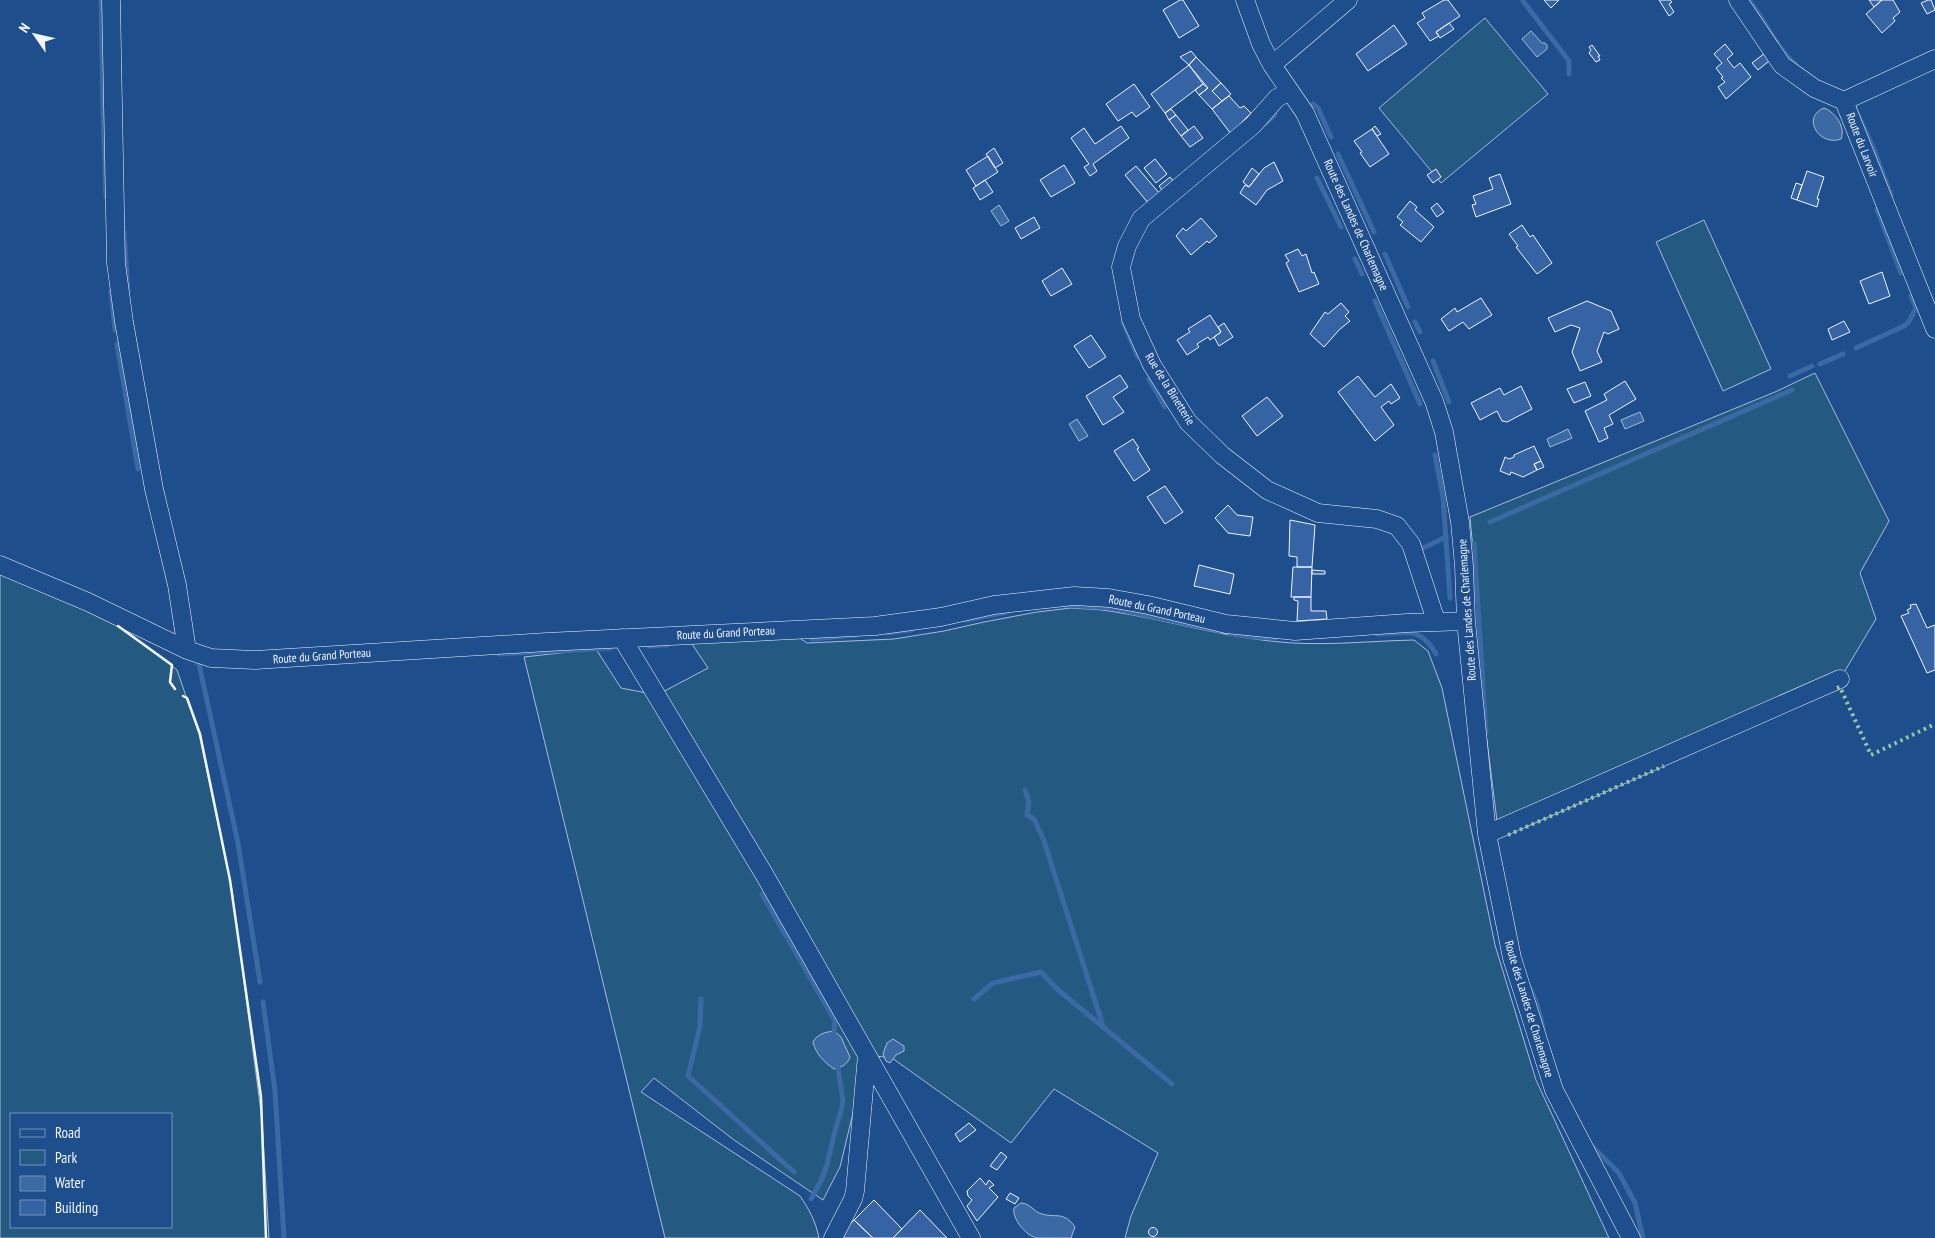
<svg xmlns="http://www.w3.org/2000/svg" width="1935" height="1238" font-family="'PT Sans Narrow',sans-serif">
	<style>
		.green { fill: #245a82; stroke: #a8bbd7; fill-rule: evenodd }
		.water { fill: #3b69a3; stroke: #a8bbd7 }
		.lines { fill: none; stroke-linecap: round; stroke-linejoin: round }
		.stream { stroke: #3b69a3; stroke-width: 5 }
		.building { fill: #3563a3; stroke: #f2f6ff }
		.minor-casing { stroke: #f2f6ff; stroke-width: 19 }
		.minor { stroke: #1f4e8c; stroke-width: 18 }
		.hedge { stroke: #97c8a6; stroke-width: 4; stroke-dasharray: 2.5 4; stroke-linecap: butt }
		.wall { stroke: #f2f6ff; stroke-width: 2.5 }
		.labels { text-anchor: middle; stroke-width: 4; stroke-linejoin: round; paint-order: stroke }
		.street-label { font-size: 12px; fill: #f2f6ff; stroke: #1f4e8c }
	</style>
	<rect width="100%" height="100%" fill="#1f4e8c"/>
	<!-- green -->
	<path class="green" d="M1485 18 1548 94 1441 183 1379 108Z
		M1704 220 1771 369 1723 391 1656 242Z
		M1815 373 1889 521 1860 573 1876 619 1840 679 1498 829 1486 733 1479 616 1470 517 1775 392Z
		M0 565 88 602 177 670 199 734 232 890 262 1120 269 1238H0ZM11 1114H171V1227H11Z
		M1071 608C1084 609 1097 609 1109 611 1163 619 1215 635 1270 641 1318 647 1366 641 1414 640L1428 651 1442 688 1495 945 1536 1080 1609 1238H1125L1131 1216 1158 1153 1054 1089 1011 1143 892 1058 867 1055 840 1167 823 1200 734 1140 654 1078 641 1092 800 1196C809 1209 816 1222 819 1238H665L524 657 596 649 621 688 657 695 708 668 686 635 792 633 807 643 894 639 944 631 984 622 1037 612Z"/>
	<!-- water -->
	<path class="water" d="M1531 31 1542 43H1545L1547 45V49L1537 57 1522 39Z
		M1824 108C1835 112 1846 127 1841 139 1819 147 1801 117 1824 108Z
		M999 205 1009 221 1001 226 991 211Z
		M1640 412 1644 421 1625 429 1621 420Z
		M1077 419 1088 436 1079 441 1069 424Z
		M1568 429 1572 438 1550 447 1547 439Z
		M834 1031 841 1037 850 1057C847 1065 842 1067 834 1069 824 1062 816 1054 813 1042 817 1034 826 1032 834 1031Z
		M893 1039 904 1046V1051L896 1055 890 1063 886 1061 883 1054 887 1043Z
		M1021 1203C1030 1203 1034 1212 1042 1214 1056 1218 1064 1211 1075 1227L1071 1238C1060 1238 1047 1238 1037 1238 1026 1236 1012 1219 1014 1208Z"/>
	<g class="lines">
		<!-- stream -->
		<path class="stream" d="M101 0 103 110 106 197
			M1749 0C1765 20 1776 48 1796 65
			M1523 1 1569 61V74
			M1313 104 1318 108 1331 137
			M1854 106 1873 147 1891 195
			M1265 124 1275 115
			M1338 154 1374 232
			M1317 178 1341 227
			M1877 209 1901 273
			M124 232 128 291
			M1385 254 1408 307
			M1355 259 1362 274
			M111 291 115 330
			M1375 301 1420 404
			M1123 322 1138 357
			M1415 322 1420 332
			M117 344 138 469
			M1856 348 1904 326 1908 323 1916 308 1911 296
			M1433 361 1449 402
			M1820 364 1843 354
			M1790 376 1812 366
			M1149 379 1165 407
			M1435 455 1443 497 1450 598
			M1490 522 1792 390
			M1474 544 1486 732
			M1419 545 1421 549 1446 537
			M1065 605 1112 608 1221 631
			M966 620 1007 612
			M887 633 911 630
			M1230 633 1254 637 1276 638
			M1377 634C1406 633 1421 626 1436 654
			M812 639 856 635
			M649 646 667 645
			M499 654 611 648
			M199 664 238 843 260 982
			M1025 790 1029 802 1027 815 1034 819 1044 841 1103 1026
			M762 894 835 1021 834 1031
			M1530 988 1538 1007 1543 1027
			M701 999 700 1026 688 1076 794 1172
			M974 999 993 983 1041 972 1057 989 1172 1084
			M263 1002 275 1091 284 1238
			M1593 1147 1619 1173 1635 1203 1643 1238
			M811 1199 821 1181 827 1165 835 1131 841 1111 843 1101 838 1068"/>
	</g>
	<!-- building -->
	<path class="building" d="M1180 0H1183L1199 26 1179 38 1163 10Z
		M1444 0H1448L1460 16 1436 32 1439 36 1430 41 1417 23 1425 18 1422 13Z
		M1544 0H1559L1551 8Z
		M1659 0H1670L1672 2 1669 4 1674 12 1669 16Z
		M1869 0H1882L1874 7Z
		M1882 0H1893L1900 12 1893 18 1895 21 1882 33 1866 14Z
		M1928 0H1931L1935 10 1927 14 1921 3Z
		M1449 23 1454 29 1440 38 1436 32Z
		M1394 25 1407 44 1368 71 1356 54Z
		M1725 44 1733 54 1727 59 1734 68 1740 63 1751 77 1726 99 1718 87 1725 82 1721 78 1723 77 1716 68 1722 63 1714 54Z
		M1592 45 1600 56H1598L1600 60 1596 62 1589 53 1591 50 1589 47Z
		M1191 51 1196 57 1189 65 1180 57Z
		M1765 53 1769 61 1758 70 1752 63Z
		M1196 57 1221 83 1212 91 1222 101 1212 109 1199 95 1208 88 1189 65Z
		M1189 65 1203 84 1165 113 1151 94Z
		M1221 83 1231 94 1222 101 1212 91Z
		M1134 84 1150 107 1136 117 1132 112 1118 121 1106 104Z
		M1203 84 1208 88 1199 95 1195 90Z
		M1229 96 1240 108 1244 106 1251 113 1240 124 1242 126 1231 134 1212 109Z
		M1171 109 1176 115 1169 120 1165 113Z
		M1176 115 1188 130 1181 136 1169 120Z
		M1121 126 1129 138 1093 164 1097 171 1090 176 1084 167 1089 164 1071 138 1084 128 1095 144Z
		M1194 126 1203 138 1190 147 1181 136Z
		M1375 126 1381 134 1377 136 1372 129Z
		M1372 129 1389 154 1370 167 1360 153 1362 152 1354 141Z
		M994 148 1003 163 995 168 986 154Z
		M988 156 998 172 976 186 966 170Z
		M1155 159 1167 174 1156 183 1144 168Z
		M1274 162 1283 181 1267 190 1256 205 1240 193 1245 185 1249 187 1264 168Z
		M1064 165 1075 183 1051 197 1040 180Z
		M1136 166 1160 194 1149 204 1125 175Z
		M1252 168 1259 174 1249 187 1243 182Z
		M1436 169 1441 177 1433 183 1427 175Z
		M1807 171 1824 177 1817 199H1819L1817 207 1797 200Z
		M1500 174 1511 204 1476 217 1472 205 1476 204 1473 196 1493 189 1489 178Z
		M1170 177 1174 182 1163 191 1159 186Z
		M985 180 993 192 980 200 973 188Z
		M1796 183 1802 185 1797 200 1791 198Z
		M1410 201 1417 207 1415 210 1434 227 1421 242 1400 225 1403 222 1397 217Z
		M1437 203 1444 212 1437 217 1431 208Z
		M1034 217 1040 228 1021 239 1015 228Z
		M1201 218 1217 236 1209 243 1207 241 1191 255 1176 236 1183 228 1186 231Z
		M1522 225 1530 237 1533 235 1552 263 1537 274 1516 247 1518 246 1509 234Z
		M1298 249 1302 256 1306 254 1312 273 1314 272 1319 284 1299 292 1286 263 1289 261 1285 255Z
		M1062 268 1072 284 1051 296 1042 281Z
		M1882 272 1890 296 1869 304 1860 281Z
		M1481 298 1492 315 1469 329 1463 322 1449 331 1441 319 1455 308 1457 312Z
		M1587 301 1611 311 1619 329 1608 334 1604 332 1597 351 1602 362 1580 371 1572 352 1580 328 1571 325 1555 332 1548 318Z
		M1341 303 1349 312 1345 316 1350 321 1339 330 1324 347 1310 334 1325 312 1328 314Z
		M1210 315 1221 332 1210 340 1208 337 1197 344 1199 347 1187 355 1177 340 1190 332 1188 329Z
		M1844 321 1850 332 1832 340 1828 329Z
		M1224 323 1233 337 1219 346 1214 337 1221 332 1218 327Z
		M1091 335 1106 357 1089 368 1074 346Z
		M1120 375 1128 387 1113 397 1124 412 1103 425 1086 396Z
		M1358 376 1375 397 1391 384 1400 398 1391 404 1389 401 1381 407 1394 425 1375 441 1338 392Z
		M1625 381 1636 399 1609 415 1613 424 1604 428 1608 438 1599 442 1585 411 1607 400 1604 394Z
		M1585 382 1591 396 1574 403 1567 389Z
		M1521 386 1532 409 1507 422 1502 421 1497 411 1480 420 1471 403 1500 388 1504 395Z
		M1267 397 1283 416 1257 436 1242 416Z
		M1133 439 1139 448 1137 449 1150 470 1134 481 1114 451Z
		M1534 446 1541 461 1534 464 1537 470 1523 477 1511 472 1510 475 1500 471 1505 457 1509 459 1514 457V455Z
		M1541 461 1544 467 1537 470 1534 464Z
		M1165 486 1183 512 1165 524 1147 497Z
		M1228 505 1237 515 1253 517 1250 536 1228 533 1215 518Z
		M1290 520 1315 525 1312 567H1297V557L1289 556Z
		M1199 565 1234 574 1230 594 1194 586Z
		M1293 567H1312L1311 597H1291Z
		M1312 570 1325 571V574H1312Z
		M1294 597H1311V611H1326L1327 619 1297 621 1298 601 1294 600Z
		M1916 604 1927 628 1935 625V670L1927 673 1901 616 1909 613 1907 610 1911 608 1910 605Z
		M969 1123 976 1130 960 1142 955 1134Z
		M1001 1152 1007 1157 997 1170 990 1166Z
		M980 1178 986 1185 989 1180 994 1185 989 1188 998 1197 977 1221 967 1206 972 1200 968 1196 967 1191Z
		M1010 1193 1019 1198 1015 1204 1006 1199Z
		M874 1200 902 1229 893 1238H873L854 1220Z
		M920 1210 947 1238H893Z
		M854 1220 873 1238H840L839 1236Z
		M1148.5 1232a4.5 4.5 0 1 1 9 0a4.5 4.5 0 1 1-9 0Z"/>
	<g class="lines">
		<!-- minor casing -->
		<g class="minor-casing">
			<path id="minor" d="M111 0 116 263 124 322 154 489 177 585 187 650
				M1245 0 1261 44 1272 65 1305 113 1434 401 1444 432 1460 522 1464 566 1466 621 1487 834 1512 958 1554 1090 1631 1238
				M1738 0 1782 65 1814 88 1844 101 1935 329
				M1272 65 1348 0
				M1290 91 1277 98 1253 125 1141 219 1127 246 1121 267 1131 319 1152 365 1188 422 1222 455 1267 490 1318 513 1377 519 1397 526 1411 544 1436 621
				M1844 101 1935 59
				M0 565 88 602 187 650 211 658 255 660 547 642 875 626 941 617 994 605 1074 596 1109 598 1148 605 1226 624 1295 631 1407 623 1466 621
				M622 638 764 874 971 1238
				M1487 834 1840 679
				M833 1238 853 1199 855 1191 867 1055"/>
		</g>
		<!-- minor -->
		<use href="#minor" class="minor"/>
		<!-- hedge -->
		<path class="hedge" d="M1837 688 1840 687 1871 755 1935 724
			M1508 835 1664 766"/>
		<!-- wall -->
		<path class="wall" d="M118 626 172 665 170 682 175 689
			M183 696 187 698 200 734 230 880 261 1097 266 1238"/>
	</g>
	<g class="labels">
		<!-- street labels -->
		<g class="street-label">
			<text transform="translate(1862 145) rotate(69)" y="4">Route du Larvoir</text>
			<text transform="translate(1356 225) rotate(66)" y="4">Route des Landes de Charlemagne</text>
			<text transform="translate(1170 389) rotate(58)" y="4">Rue de la Binetterie</text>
			<text transform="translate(1157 609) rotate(12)" y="4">Route du Grand Porteau</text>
			<text transform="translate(1467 610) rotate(-94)" y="4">Route des Landes de Charlemagne</text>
			<text transform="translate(726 633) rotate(-3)" y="4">Route du Grand Porteau</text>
			<text transform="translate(322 656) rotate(-4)" y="4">Route du Grand Porteau</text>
			<text transform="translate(1529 1009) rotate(73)" y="4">Route des Landes de Charlemagne</text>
		</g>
	</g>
	<!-- legend -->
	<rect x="10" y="1113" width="162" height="115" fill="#1f4e8c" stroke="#7391ba"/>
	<rect x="20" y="1129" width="25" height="8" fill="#1f4e8c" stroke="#7391ba"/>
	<text x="55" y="1138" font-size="15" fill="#f2f6ff">Road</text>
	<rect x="20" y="1150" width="25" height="15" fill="#245a82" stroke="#7391ba"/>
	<text x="55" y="1163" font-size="15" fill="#f2f6ff">Park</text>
	<rect x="20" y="1176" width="25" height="15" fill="#3b69a3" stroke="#7391ba"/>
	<text x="55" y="1188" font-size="15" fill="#f2f6ff">Water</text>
	<rect x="20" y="1200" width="25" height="15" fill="#3563a3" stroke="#7391ba"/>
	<text x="55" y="1213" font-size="15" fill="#f2f6ff">Building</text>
	<!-- north arrow -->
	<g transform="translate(35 35) rotate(304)" stroke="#1f4e8c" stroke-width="4" paint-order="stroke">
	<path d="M0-4L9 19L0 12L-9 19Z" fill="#f2f6ff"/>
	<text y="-8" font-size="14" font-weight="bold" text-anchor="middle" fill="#f2f6ff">N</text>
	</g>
</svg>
